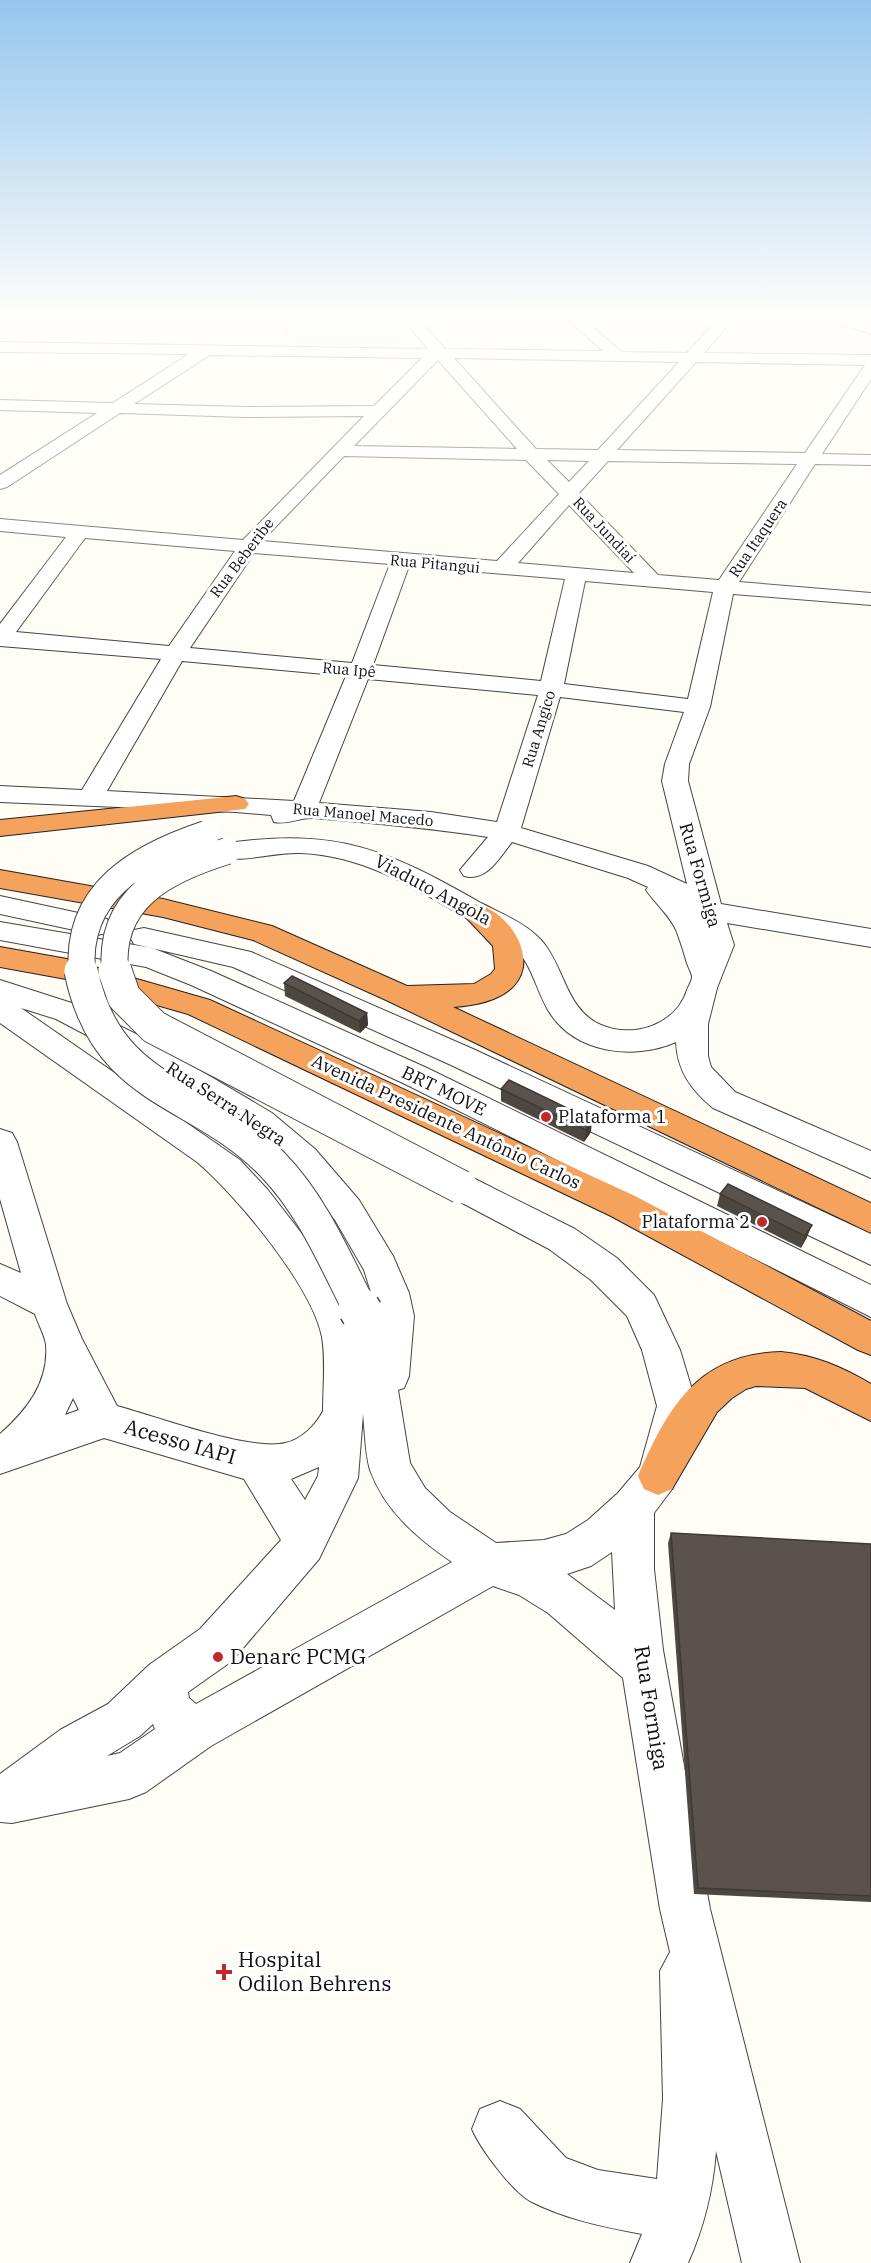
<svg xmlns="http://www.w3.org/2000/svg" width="871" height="2263" font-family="'IBM Plex Serif',serif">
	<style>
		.pitch { fill: #e6f2cf }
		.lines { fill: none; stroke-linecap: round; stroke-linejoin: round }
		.minor-casing { stroke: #444; stroke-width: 2 }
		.highway-casing { stroke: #222; stroke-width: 2 }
		.minor { fill: #fff; fill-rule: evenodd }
		.highway { fill: #f5a25d; fill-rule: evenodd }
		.minor-bridge-far2-casing { stroke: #444; stroke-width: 28; stroke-linecap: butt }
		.minor-bridge-far1-casing { stroke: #444; stroke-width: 35; stroke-linecap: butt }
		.minor-bridge-casing { stroke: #444; stroke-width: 44; stroke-linecap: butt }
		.minor-bridge-far2 { stroke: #fff; stroke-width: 26 }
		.minor-bridge-far1 { stroke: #fff; stroke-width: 33 }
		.minor-bridge { stroke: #fff; stroke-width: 41 }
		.wall { fill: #4d4742 }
		.shaded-wall { fill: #3f3936 }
		.building { fill: #5a524d; stroke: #3f3936; stroke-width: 1.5 }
		.poi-dot { fill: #c4262e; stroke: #fff; stroke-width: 2 }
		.labels { text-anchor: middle; stroke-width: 6; stroke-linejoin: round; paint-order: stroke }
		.far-street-label { font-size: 15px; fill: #111; stroke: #fff }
		.street-label { font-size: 18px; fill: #111; stroke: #fff }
		.poi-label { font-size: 18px; fill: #111; stroke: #fff; text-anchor: start }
		.near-street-label { font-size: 21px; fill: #111; stroke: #fff }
		.near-poi-label { font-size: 21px; fill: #111; stroke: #fff; text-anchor: start }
	</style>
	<rect width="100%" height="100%" fill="#fffdf5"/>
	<!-- pitch -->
	<path class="pitch" d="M276 319H391L412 345H291Z"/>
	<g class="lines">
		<!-- minor casing -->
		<g class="minor-casing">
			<path id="minor" d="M403 319H418L445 349 603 351 567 319H583L622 352 687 353 718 319H733L704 353 871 355V379L822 454 871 455V465L815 464 739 582 871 593V605L733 594 710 707 689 764 688 781 721 904 871 929V947L727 923 734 945 717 988 708 1024V1056L711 1067 735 1092 871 1151V1178L713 1108C691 1090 677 1070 676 1042 633 1061 573 1053 548 1010 536 989 532 965 515 948 499 935 479 926 461 915 410 885 360 855 300 853 273 852 243 863 218 857L214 851 218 845 227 843C338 828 386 849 481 903 502 914 526 923 542 941 565 968 566 1010 601 1025 633 1039 676 1025 687 990 688 987 692 981 692 977 692 973 687 965 686 960 683 950 680 940 676 930 670 916 655 903 646 890L648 887 628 878 512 842C499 858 487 882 464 876L460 870 488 837C430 828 373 823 314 818 300 817 288 825 274 822L271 815 236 812 0 802V786L82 790 161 659 0 646V624L66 537 0 531V519L243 540 364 416 245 417 120 413 7 487 0 489V475L97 413 0 410V400L113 403 189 354 0 352V342L428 349ZM210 355 422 358 374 406 245 407 134 404ZM454 358 679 362 598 450 536 449ZM438 360 517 449 354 446ZM696 362 865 365 805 453 617 450ZM344 456 526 460 559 494 497 561 262 541ZM547 460 589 461 569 482ZM608 461 797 464 719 580 658 575 579 493ZM569 505 634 573 518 563ZM85 538 235 551 169 646 16 632ZM254 553 390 564 352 663 190 648ZM409 566 565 579 541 681 373 665ZM585 581 713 592 688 699 564 684ZM182 661 346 676 294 801 107 791ZM368 679 538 695 497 822 431 812 319 803ZM560 697 684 712 665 764 662 781 687 884 648 866 521 828Z
				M833 319H855L871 324V334L835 322Z
				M0 896 97 917 107 919 111 926 107 933 97 935 0 914Z
				M0 922 152 948 211 971 427 1068 871 1285V1317L405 1084 191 985 146 967 0 940Z
				M144 928 251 952 473 1049 871 1234V1265L451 1065 233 967 134 944 130 937 134 930Z
				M0 980 78 1005 152 1042 272 1113 315 1149 359 1200 393 1256 409 1293 414 1316 409 1376 404 1388 398 1390 410 1463 425 1488 450 1512 496 1543 544 1540 566 1534 588 1520 618 1493 640 1467 657 1406 642 1350 627 1316 591 1280 549 1249 449 1196 444 1187 449 1178 461 1174 473 1178 575 1229 617 1258 654 1295 680 1350 697 1406 678 1476 672 1489 654 1513V1569L663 1650 710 1909 800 2263H742L716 2151C713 2191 704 2227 688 2263H630L642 2234C604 2227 565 2219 530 2201 512 2191 480 2148 472 2129L480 2109 500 2101 520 2109 566 2158 598 2170 657 2179 663 2099 660 1971 670 1952 660 1909 623 1678 548 1613 519 1595 493 1586 211 1746 146 1792 129 1799 12 1823 0 1822V1774L60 1730 108 1704 149 1665 200 1629 281 1540 244 1479 104 1438 0 1474V1434C26 1411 49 1383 46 1345 45 1335 38 1324 35 1314L0 1296V1264L21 1273 0 1199V1129L12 1133 17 1142 67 1304 82 1339 117 1406C155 1416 251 1452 285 1443 301 1440 316 1425 323 1411 323 1388 326 1360 322 1337 312 1286 237 1196 197 1162L0 1023ZM21 1008 56 1019 130 1058 248 1131 291 1167 335 1220 364 1270 374 1302 362 1297 348 1304 339 1282 268 1190 240 1160ZM73 1398 79 1410 65 1415ZM363 1414C365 1432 365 1453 370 1470 385 1511 417 1538 452 1562L196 1704 189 1698 188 1692 232 1661 319 1559 358 1478ZM319 1467 318 1476 305 1500 291 1479ZM612 1552 615 1610 567 1574 591 1566ZM153 1724 155 1729 120 1753 107 1756 140 1736Z"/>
		</g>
		<!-- highway casing -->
		<g class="highway-casing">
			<path id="highway" d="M236 796 245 799 249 804 245 809 0 836V820Z
				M0 870 163 899 272 926 407 986 474 984 491 974 495 969 493 946 460 911 464 905C507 893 578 999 453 1007L871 1203V1233L386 1000 253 940 163 917 0 888Z
				M0 947 67 959 210 1000 635 1196 871 1321V1355L858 1350 611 1216 188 1014 66 979 0 967Z
				M781 1352C815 1355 842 1367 871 1384V1421L805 1388 756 1386 746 1389 732 1398 717 1412 672 1489 658 1495 644 1489 638 1476C668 1407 698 1354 781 1352Z"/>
		</g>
		<!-- minor -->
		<use href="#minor" class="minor"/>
		<!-- highway -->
		<use href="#highway" class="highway"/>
		<!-- minor-bridge-far2 casing -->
		<g class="minor-bridge-far2-casing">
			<path id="minor-bridge-far2" d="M82 972C75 891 140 856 206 834
				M115 972C108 898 166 870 227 851"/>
		</g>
		<!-- minor-bridge-far1 casing -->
		<g class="minor-bridge-far1-casing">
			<path id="minor-bridge-far1" d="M81 971C107 1096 198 1087 273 1165 312 1205 335 1260 360 1309
				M115 971 124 997 154 1027 461 1187"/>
		</g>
		<!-- minor-bridge casing -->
		<g class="minor-bridge-casing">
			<path id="minor-bridge" d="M359 1308 362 1313"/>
		</g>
		<!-- minor-bridge-far2 -->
		<use href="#minor-bridge-far2" class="minor-bridge-far2"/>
		<!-- minor-bridge-far1 -->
		<use href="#minor-bridge-far1" class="minor-bridge-far1"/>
		<!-- minor-bridge -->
		<use href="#minor-bridge" class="minor-bridge"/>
	</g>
	<!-- wall -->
	<path class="wall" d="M284 983 367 1013 368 1025 360 1033 285 996Z
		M501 1089 591 1132 584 1142 501 1101Z
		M720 1194 807 1237 801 1248 717 1206Z
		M671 1533 871 1544V1902L694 1894 668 1543Z"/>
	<!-- shaded-wall -->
	<path class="shaded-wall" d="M367 1013 368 1025 360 1033 359 1021Z
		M592 1120 591 1132 584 1142 586 1130Z
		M812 1225 807 1237 801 1248 805 1236Z"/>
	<!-- building -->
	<path class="building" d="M292 976 367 1013 359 1021 284 983Z
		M509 1080 592 1120 586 1130 501 1089Z
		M728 1184 812 1225 805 1236 720 1194Z
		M671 1533 871 1544V1896L698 1888Z"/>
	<!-- sky -->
	<linearGradient id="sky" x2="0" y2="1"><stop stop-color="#95c6ee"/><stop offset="0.5" stop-color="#fffefa"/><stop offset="1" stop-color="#fffefa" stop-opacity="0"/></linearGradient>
	<rect width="871" height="636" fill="url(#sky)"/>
	<!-- markers -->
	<g class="poi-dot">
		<circle cx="546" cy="1117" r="6"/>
		<circle cx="762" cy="1222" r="6"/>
		<circle cx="218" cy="1657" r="6"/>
		<path d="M221 1963h6v6h6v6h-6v6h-6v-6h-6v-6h6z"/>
	</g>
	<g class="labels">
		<!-- far-street labels -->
		<g class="far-street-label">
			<text transform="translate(604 530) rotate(47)" y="5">Rua Jundiaí</text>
			<text transform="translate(758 538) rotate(-56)" y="5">Rua Itaquera</text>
			<text transform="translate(242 558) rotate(-53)" y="5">Rua Beberibe</text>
			<text transform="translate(435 564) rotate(5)" y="5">Rua Pitangui</text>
			<text transform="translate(349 670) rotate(5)" y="5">Rua Ipê</text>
			<text transform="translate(539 729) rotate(-73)" y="5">Rua Angico</text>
			<text transform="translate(363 815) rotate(5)" y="5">Rua Manoel Macedo</text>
		</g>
		<!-- street labels -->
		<g class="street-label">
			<text transform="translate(700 875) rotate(74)" y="6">Rua Formiga</text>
			<text transform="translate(433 890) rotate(28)" y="6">Viaduto Angola</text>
			<text transform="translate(444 1091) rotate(26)" y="6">BRT MOVE</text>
			<text transform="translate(226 1104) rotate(33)" y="6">Rua Serra Negra</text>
			<text transform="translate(446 1122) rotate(25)" y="6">Avenida Presidente Antônio Carlos</text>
		</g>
		<!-- poi labels -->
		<g class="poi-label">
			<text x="558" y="1123">Plataforma 1</text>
			<text x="750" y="1228" text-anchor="end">Plataforma 2</text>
		</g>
		<!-- near-street labels -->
		<g class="near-street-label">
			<text transform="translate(180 1442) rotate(16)" y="7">Acesso IAPI</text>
			<text transform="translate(651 1708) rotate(81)" y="7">Rua Formiga</text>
		</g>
		<!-- near-poi labels -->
		<g class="near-poi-label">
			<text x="230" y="1664">Denarc PCMG</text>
			<text x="238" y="1967">Hospital<tspan x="238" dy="24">Odilon Behrens</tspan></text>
		</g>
	</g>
</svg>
